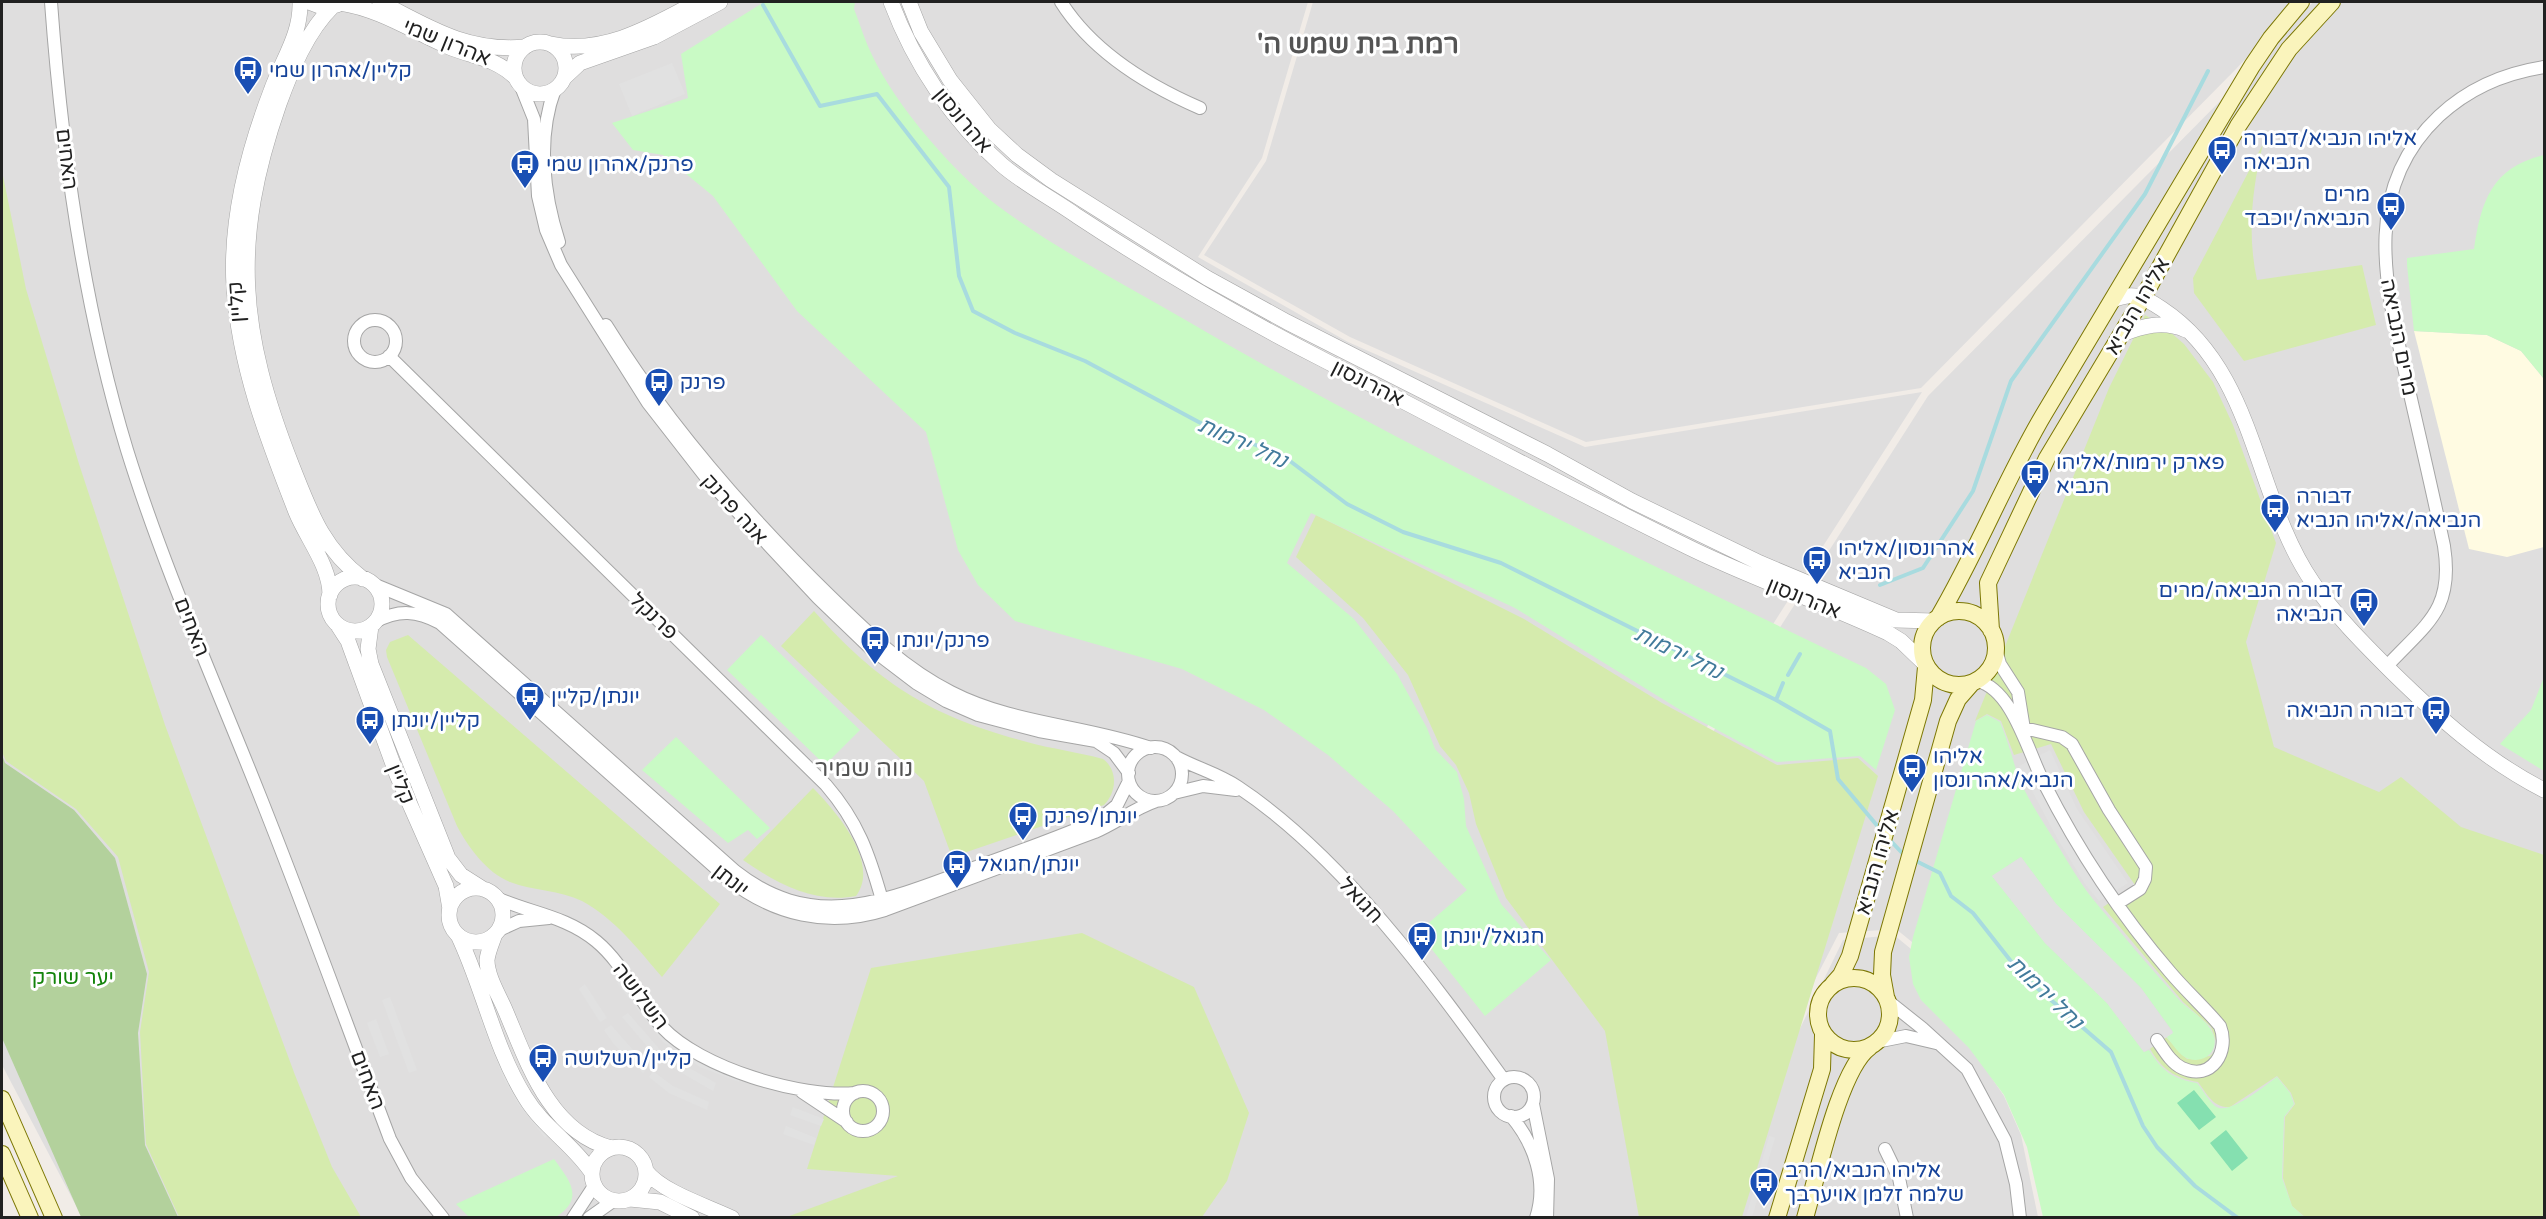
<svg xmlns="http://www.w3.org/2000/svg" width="2546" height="1219" font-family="'Varela Round','Noto Sans Hebrew',sans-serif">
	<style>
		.residential { fill: #dfdede }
		.education { fill: #fffbe2 }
		.grass { fill: #d5ebad }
		.forest { fill: #b3d19c }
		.park { fill: #c9fac5 }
		.pitch { fill: #85e0b0 }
		.parking { fill: #e1e1e1 }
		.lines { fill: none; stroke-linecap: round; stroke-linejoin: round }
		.stream { stroke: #a8dbdf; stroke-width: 4 }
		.minor-casing { stroke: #a5a5a5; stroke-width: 14 }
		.tertiary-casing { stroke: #a5a5a5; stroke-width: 16 }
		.secondary-casing { stroke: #7c7704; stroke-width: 18 }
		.minor { stroke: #fff; stroke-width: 12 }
		.tertiary { stroke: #fff; stroke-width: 15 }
		.secondary { stroke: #faf4bc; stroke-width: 16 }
		.labels { text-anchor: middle; stroke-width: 6; stroke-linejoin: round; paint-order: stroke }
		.street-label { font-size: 21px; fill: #212121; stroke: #fff }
		.transit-label { font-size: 21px; fill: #164399; stroke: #fff; text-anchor: start }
		.park-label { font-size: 21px; fill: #12830a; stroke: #fff }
		.water-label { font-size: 22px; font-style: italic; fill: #427b9b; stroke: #fff }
		.quarter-label { font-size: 24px; fill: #545454; stroke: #fff }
		.district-label { font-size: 27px; font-weight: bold; fill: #545454; stroke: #fff }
	</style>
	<rect width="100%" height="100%" fill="#f1ece7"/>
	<!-- residential -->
	<path class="residential" d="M2 2H1308L1262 158 1198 257 1348 342 1585 447 1922 392 1705 730 1676 1217H82L2 1065Z
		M1313 2H2299L2236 69 1921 388 1586 442 1350 337 1204 255 1266 161Z
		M2313 2H2544V1217H2045L2028 1133 1944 968 1896 929 1839 933 1767 1073 1713 732 1928 396 2244 77Z
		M1894 935 1939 972 1985 1068 2004 1096 2021 1135 2038 1217 1708 1218 1843 940Z"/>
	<!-- education -->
	<path class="education" d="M2414 331 2487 335 2521 351 2544 379V547L2507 557 2469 549Z"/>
	<!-- grass -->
	<path class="grass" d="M2263 144C2252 189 2247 234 2257 280L2362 265 2376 325 2244 361 2194 293 2193 278Z
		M2 171 26 289 79 464 165 725 295 1075 332 1167 361 1217H179L146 1144 140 1032 149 972 118 857 76 809 6 761 2 752Z
		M2145 315 2162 325 2184 344 2213 382 2233 425 2276 543 2246 642 2274 747 2379 792 2401 777 2461 827 2544 855V1217H2305L2292 1206 2283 1178 2285 1117 2295 1104 2291 1093 2277 1076 2230 1107C2213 1108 2207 1094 2198 1082 2174 1078 2162 1069 2150 1049L2165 1036 2187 1059 2210 1056 2216 1050V1041L2211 1027 2183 1002 2103 907 2135 885 2084 812 2051 744 2014 755 2001 721 1987 714 1975 721 2109 388Z
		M1316 515 1524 619 1662 703 1777 765 1858 758 1878 776 1742 1217H1639L1605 1031 1506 898 1476 824 1469 793 1456 765 1440 746 1408 675 1363 618 1296 557Z
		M814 611C879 684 932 717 1027 742 1052 749 1078 752 1103 759 1118 770 1117 792 1104 805L952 857 924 781 781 646Z
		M408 635 720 904 662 977C638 949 615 919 582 901 560 890 533 891 510 882 487 873 468 847 457 826L387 657 386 650 390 642Z
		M813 788C835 810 881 863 856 896 814 904 776 883 743 860Z
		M1082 933 1194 987 1249 1113 1227 1181 1202 1217 784 1218 898 1176 807 1169 871 968Z"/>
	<!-- forest -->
	<path class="forest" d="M2 755 5 763 74 810 115 858 147 974 138 1033 145 1145 178 1217H81L2 1038Z"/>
	<!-- park -->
	<path class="park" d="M764 2H855L854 9C860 24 865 41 872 55 896 106 954 173 998 206 1057 250 1126 285 1189 322 1407 450 1638 558 1866 668L1886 684 1895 710 1876 770 1860 756 1777 762 1682 711 1515 608 1311 513 1287 563 1354 619 1397 674 1427 728 1435 749 1457 772 1464 799 1466 826 1501 904 1551 960 1485 1016 1418 932 1467 890 1393 811 1328 755 1264 710 1182 669 1015 621 978 585 958 550 926 432 797 311 713 196 663 155 633 150 612 123 688 98 681 54Z
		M2544 155V379L2521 351 2487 335 2414 331 2407 265V258L2474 249C2481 201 2492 167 2544 155Z
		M761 635 860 730 825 765 727 670Z
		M2544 677V771L2500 744 2531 710Z
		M1987 715 2000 722C2007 739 2012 756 2017 773 2026 797 2041 819 2055 841 2067 860 2078 880 2092 898 2121 933 2150 968 2181 1002 2191 1011 2208 1021 2213 1034 2220 1050 2205 1064 2189 1059 2179 1056 2172 1043 2166 1036L2173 1032 2141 988 2056 904 2021 857 1992 876 2045 943 2107 1003 2144 1052 2149 1050C2162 1071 2173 1079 2197 1083 2203 1090 2208 1100 2215 1106 2228 1117 2264 1086 2277 1077L2290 1093 2294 1104 2284 1117 2282 1178 2292 1206 2304 1217H2043L2027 1147 2004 1095 1969 1048 1921 1000 1913 984 1909 957 1913 937 1976 721Z
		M676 737 770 828 757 839 748 830 728 843 642 770Z
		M554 1159C570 1181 585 1198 556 1217H469L456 1204Z"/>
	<!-- pitch -->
	<path class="pitch" d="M2194 1090 2216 1117 2199 1130 2177 1103Z
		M2226 1130 2248 1158 2232 1171 2210 1143Z"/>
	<!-- parking -->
	<path class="parking" d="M672 63 685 94 632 116 619 84Z
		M2050 750 2077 809 2128 883 2099 901 2085 884 2057 838 2019 766Z
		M2021 857 2056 904 2141 988 2173 1033 2144 1052 2107 1003 2045 943 1992 876Z
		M620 979 666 1040 702 1064 740 1078 739 1082 700 1067 663 1042 617 983Z
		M585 984 607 1018 600 1022 579 989Z
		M390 997 417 1070 409 1073 382 1000Z
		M628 1013 662 1052 657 1058 622 1017Z
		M484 1017 548 1135 545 1138 518 1104 503 1077 480 1019Z
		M376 1019 389 1054 380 1057 367 1023Z
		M611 1025 648 1067 643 1073 613 1043 604 1030Z
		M666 1055 716 1083 713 1091 661 1061Z
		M653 1071 673 1086 709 1102 707 1110 669 1093 649 1077Z
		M793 1107 824 1119 821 1126 790 1115Z
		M786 1126 816 1138 814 1145 783 1134Z
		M1769 1136 1775 1138 1752 1217H1746Z"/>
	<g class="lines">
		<!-- stream -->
		<path class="stream" d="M763 5 820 106 877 94 949 187 959 276 973 311 1015 333 1085 361 1208 427 1282 455 1347 504 1403 532 1501 563 1776 700 1830 731 1838 779 1880 829
			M1880 585 1923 568 1973 491 2011 381 2145 194 2208 71
			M1788 675 1800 654
			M1776 700 1783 683
			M1889 839 1904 855
			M1914 860 1940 873 1951 896 1973 913 2021 974 2111 1052 2143 1126 2157 1147 2195 1186 2238 1218"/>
		<!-- minor casing -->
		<g class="minor-casing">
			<path id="minor" d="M51 2C62 152 83 305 127 450 163 566 213 678 258 791 304 906 346 1023 390 1139L411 1178 443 1218
				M1061 2C1092 51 1147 85 1200 108
				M520 84 534 119 538 196 546 230 561 265 648 403 708 480 818 598 870 648 916 683 946 701 978 715 1039 731 1096 741 1114 753 1129 773
				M555 89C537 137 543 193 559 242
				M354 341a21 21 0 1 1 42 0a21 21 0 1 1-42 0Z
				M606 325C666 422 749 517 831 597 867 632 905 669 951 692 1013 724 1085 725 1151 748
				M389 356 826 785C858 822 869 854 882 900
				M373 584 446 614 735 871C815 934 886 900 971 869 1014 853 1058 838 1099 820L1117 805 1129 781
				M375 622C399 609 417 611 440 623L728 879C774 915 828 928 885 910L1095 832C1116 823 1135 808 1156 801
				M1996 650 2000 664 2018 692 2024 729
				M2387 666C2427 623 2454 610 2444 546 2433 494 2421 442 2409 390 2388 294 2357 193 2439 116 2469 88 2505 73 2544 67
				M1977 681C2013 689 2028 753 2044 783 2078 850 2121 915 2170 972 2186 991 2204 1007 2220 1026 2230 1051 2212 1082 2182 1068 2171 1063 2164 1050 2157 1040
				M2024 728 2062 737 2072 744 2109 810 2146 867 2145 879 2140 889 2118 903
				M1128 774a27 27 0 1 1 54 0a27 27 0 1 1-54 0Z
				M1176 757C1196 768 1219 774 1238 787 1342 856 1431 979 1504 1080
				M1174 793 1203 786 1236 790
				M497 898C530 913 566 916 596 941 624 964 638 1000 662 1027 700 1068 801 1098 855 1093
				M497 931 519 921 549 918
				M1888 1001 1922 1028 1967 1069 2005 1140 2016 1184 2020 1218
				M1876 1042 1906 1036 1936 1043
				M1494 1097a20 20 0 1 1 40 0a20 20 0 1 1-40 0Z
				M843 1111a20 20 0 1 1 40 0a20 20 0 1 1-40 0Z
				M802 1092 847 1122
				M1533 1104 1548 1179 1547 1218
				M1511 1116C1534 1143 1548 1182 1536 1218
				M1885 1149 1899 1178 1907 1218
				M573 1218 594 1186
				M589 1218 613 1201"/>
		</g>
		<!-- tertiary casing -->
		<g class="tertiary-casing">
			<path id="tertiary" d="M300 2C301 35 282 60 271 91 248 151 230 221 234 286 239 366 267 438 296 512 307 539 330 566 330 595
				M309 2 322 7 337 5
				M380 2C430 28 467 52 525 47
				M891 2C914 63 952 121 1002 165 1024 184 1053 199 1077 216 1156 268 1238 316 1322 359 1444 422 1565 487 1688 547 1753 579 1822 602 1888 633L1901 641 1925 664
				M909 2 921 32 950 80 989 129 1017 155 1051 180 1207 278 1287 322 1547 454 1632 501 1760 563 1896 620 1934 621
				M340 3C380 9 412 31 449 47 473 57 496 58 516 78
				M333 6C307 31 291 71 279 104 231 242 239 331 292 466 310 511 322 548 363 579
				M514 68a26 26 0 1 1 52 0a26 26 0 1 1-52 0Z
				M551 44C604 55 652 26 697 2
				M565 77 580 63 654 37 720 2
				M2113 300C2134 291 2144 297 2162 309 2257 372 2253 496 2313 583 2335 615 2363 643 2391 671 2438 717 2485 760 2544 790
				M2120 335C2142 326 2163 320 2186 330
				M328 604a27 27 0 1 1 54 0a27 27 0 1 1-54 0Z
				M337 624 348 641 397 775 446 886 450 909
				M371 626 368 649 371 664 448 858 461 875 483 889
				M449 915a27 27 0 1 1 54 0a27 27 0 1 1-54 0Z
				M495 934C492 943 488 951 487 960 487 977 500 997 506 1012 528 1064 550 1132 611 1148
				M458 935C483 987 494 1047 525 1097 543 1127 573 1144 592 1173
				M592 1174a27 27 0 1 1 54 0a27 27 0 1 1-54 0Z
				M646 1171C662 1192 707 1206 732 1218
				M630 1199 660 1202 692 1218"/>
		</g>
		<!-- secondary casing -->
		<g class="secondary-casing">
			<path id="secondary" d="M1922 648a37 37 0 1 1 74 0a37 37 0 1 1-74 0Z
				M1938 618C1977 552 2005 480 2044 414L2252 66 2271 38 2301 2
				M1991 630 1988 583 2047 458 2144 296 2238 126 2289 49 2332 2
				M1818 1014a36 36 0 1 1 72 0a36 36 0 1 1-72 0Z
				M1833 984 1841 975 1850 956 1923 700 1926 667
				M1886 997 1882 975 1883 952 1948 721 1958 699 1972 683
				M2 1099 54 1218
				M2 1154 30 1218
				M1777 1218 1822 1069 1823 1035
				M1805 1218C1817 1178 1839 1069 1870 1047"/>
		</g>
		<!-- minor -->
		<use href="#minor" class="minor"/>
		<!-- tertiary -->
		<use href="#tertiary" class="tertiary"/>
		<!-- secondary -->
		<use href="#secondary" class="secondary"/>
	</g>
	<!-- icons -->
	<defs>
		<g id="bus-pin" transform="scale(1.5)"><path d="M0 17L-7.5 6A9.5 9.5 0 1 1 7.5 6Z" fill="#1a4fb4" stroke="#fff"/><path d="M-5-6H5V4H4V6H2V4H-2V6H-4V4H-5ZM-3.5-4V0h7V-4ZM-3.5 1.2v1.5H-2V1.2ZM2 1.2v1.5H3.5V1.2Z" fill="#fff"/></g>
	</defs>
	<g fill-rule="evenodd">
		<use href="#bus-pin" x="248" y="70"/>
		<use href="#bus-pin" x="2222" y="150"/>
		<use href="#bus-pin" x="525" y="164"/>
		<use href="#bus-pin" x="2391" y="206"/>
		<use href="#bus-pin" x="659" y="382"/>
		<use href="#bus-pin" x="2035" y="474"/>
		<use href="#bus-pin" x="2275" y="508"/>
		<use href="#bus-pin" x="1817" y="560"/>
		<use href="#bus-pin" x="2364" y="602"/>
		<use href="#bus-pin" x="875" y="640"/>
		<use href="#bus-pin" x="530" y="696"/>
		<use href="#bus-pin" x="2436" y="710"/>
		<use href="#bus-pin" x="370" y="720"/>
		<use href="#bus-pin" x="1912" y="768"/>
		<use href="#bus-pin" x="1023" y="816"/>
		<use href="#bus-pin" x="957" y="864"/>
		<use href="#bus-pin" x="1422" y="936"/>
		<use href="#bus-pin" x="543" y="1058"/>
		<use href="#bus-pin" x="1764" y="1182"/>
	</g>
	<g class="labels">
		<!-- street labels -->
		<g class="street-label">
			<text transform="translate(447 42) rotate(22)" y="7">אהרון שמי</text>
			<text transform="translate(963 120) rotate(50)" y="7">אהרונסון</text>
			<text transform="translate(67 159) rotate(83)" y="7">האחים</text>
			<text transform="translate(236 302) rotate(-94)" y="7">קליין</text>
			<text transform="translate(2137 306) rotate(-60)" y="7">אליהו הנביא</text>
			<text transform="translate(2399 337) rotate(79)" y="7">מרים הנביאה</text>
			<text transform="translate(1368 383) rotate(27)" y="7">אהרונסון</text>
			<text transform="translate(735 509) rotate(48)" y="7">אנה פרנק</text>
			<text transform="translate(1804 598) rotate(22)" y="7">אהרונסון</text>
			<text transform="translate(654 616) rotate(44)" y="7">פרנקל</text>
			<text transform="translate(192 627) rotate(68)" y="7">האחים</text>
			<text transform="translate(401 784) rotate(68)" y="7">קליין</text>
			<text transform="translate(1877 862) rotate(-74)" y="7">אליהו הנביא</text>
			<text transform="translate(731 880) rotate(38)" y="7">יונתן</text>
			<text transform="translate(1361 900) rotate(47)" y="7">חגואל</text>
			<text transform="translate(641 996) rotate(53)" y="7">השלושה</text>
			<text transform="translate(368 1080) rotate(69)" y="7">האחים</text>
		</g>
		<!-- transit labels -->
		<g class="transit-label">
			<text x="269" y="77">קליין/אהרון שמי</text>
			<text x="2243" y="145">אליהו הנביא/דבורה<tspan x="2243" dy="24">הנביאה</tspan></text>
			<text x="546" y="171">פרנק/אהרון שמי</text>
			<text x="2370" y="201" text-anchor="end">מרים<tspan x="2370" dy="24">הנביאה/יוכבד</tspan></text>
			<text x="680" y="389">פרנק</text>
			<text x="2056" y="469">פארק ירמות/אליהו<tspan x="2056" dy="24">הנביא</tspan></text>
			<text x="2296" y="503">דבורה<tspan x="2296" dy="24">הנביאה/אליהו הנביא</tspan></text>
			<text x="1838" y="555">אהרונסון/אליהו<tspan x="1838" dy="24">הנביא</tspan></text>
			<text x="2343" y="597" text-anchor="end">דבורה הנביאה/מרים<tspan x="2343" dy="24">הנביאה</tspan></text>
			<text x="896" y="647">פרנק/יונתן</text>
			<text x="551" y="703">יונתן/קליין</text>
			<text x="2415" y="717" text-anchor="end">דבורה הנביאה</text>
			<text x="391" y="727">קליין/יונתן</text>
			<text x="1933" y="763">אליהו<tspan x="1933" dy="24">הנביא/אהרונסון</tspan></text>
			<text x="1044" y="823">יונתן/פרנק</text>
			<text x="978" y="871">יונתן/חגואל</text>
			<text x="1443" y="943">חגואל/יונתן</text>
			<text x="564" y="1065">קליין/השלושה</text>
			<text x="1785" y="1177">אליהו הנביא/הרב<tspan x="1785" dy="24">שלמה זלמן אויערבך</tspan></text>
		</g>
		<!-- park labels -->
		<g class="park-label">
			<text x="73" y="984">יער שורק</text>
		</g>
		<!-- water labels -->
		<g class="water-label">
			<text transform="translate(1243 442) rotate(24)" y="8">נחל ירמות</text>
			<text transform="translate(1679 652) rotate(26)" y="8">נחל ירמות</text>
			<text transform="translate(2046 992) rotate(44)" y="8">נחל ירמות</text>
		</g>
		<!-- quarter labels -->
		<g class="quarter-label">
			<text x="864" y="776">נווה שמיר</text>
		</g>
		<!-- district labels -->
		<g class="district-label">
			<text x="1358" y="53">'רמת בית שמש ה</text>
		</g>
	</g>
	<!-- border -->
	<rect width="2546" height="1219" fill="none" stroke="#212121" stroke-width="6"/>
</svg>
